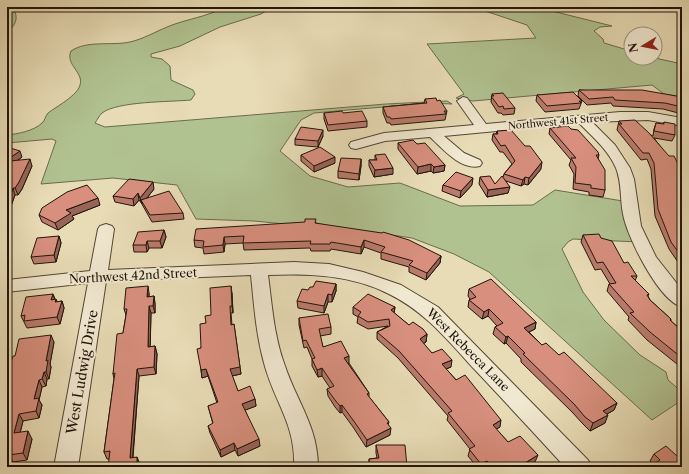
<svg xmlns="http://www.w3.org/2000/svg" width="689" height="474" font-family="'Libre Caslon Text',serif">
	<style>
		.green { fill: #b1c291; stroke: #696b4d }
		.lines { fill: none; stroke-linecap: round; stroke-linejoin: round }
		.minor-casing { stroke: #534634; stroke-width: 2 }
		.minor { fill: #f0e8d0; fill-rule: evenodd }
		.wall { fill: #ba7b6c; stroke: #211409 }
		.shaded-wall { fill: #976458; stroke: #211409 }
		.building { fill: #d88f7e; stroke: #211409 }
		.labels { text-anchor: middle; stroke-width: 4; stroke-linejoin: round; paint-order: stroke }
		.far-street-label { font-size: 10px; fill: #211409; stroke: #f0e8d0 }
		.street-label { font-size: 12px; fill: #211409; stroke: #f0e8d0 }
		.near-street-label { font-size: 14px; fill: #211409; stroke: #f0e8d0 }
	</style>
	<rect width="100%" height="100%" fill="#e8dcb6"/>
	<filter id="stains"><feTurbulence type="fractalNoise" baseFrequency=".005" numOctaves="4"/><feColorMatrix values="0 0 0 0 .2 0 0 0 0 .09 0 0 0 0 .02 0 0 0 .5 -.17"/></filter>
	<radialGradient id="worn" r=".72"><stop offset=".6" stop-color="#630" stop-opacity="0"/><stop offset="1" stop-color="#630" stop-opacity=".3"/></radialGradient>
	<!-- green -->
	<path class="green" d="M7 7H13C19 19 16 24 7 33Z
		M225 7H273L261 14 220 27 180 46 151 54V57L162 59 170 66 171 80 193 90 195 94 191 100C170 102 118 101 102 113 99 116 97 120 95 123L105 127 386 104 447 101 452 104 429 103 314 113 301 120 280 151 310 176 348 187 400 183 460 206 533 205 555 190 629 202 639 242 573 239 568 242 562 249 583 292 604 320 640 355 666 372 668 380 682 392V400L652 420 489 272 454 254 412 238 378 233 254 221 196 219 177 185 113 178 41 184 56 141 52 139 7 143V135C17 134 34 131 42 123 45 121 45 116 48 113 56 107 78 95 80 85 84 72 65 65 71 51 87 40 111 46 130 42 143 39 155 32 167 27 186 19 207 17 225 7Z
		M473 7H536L612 26 600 27 594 31 603 39 604 43 631 51V58H655L682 64V97L664 94 652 85 473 101 456 98 464 94 427 44 536 38 527 25Z"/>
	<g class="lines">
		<!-- minor casing -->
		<g class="minor-casing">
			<path id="minor" d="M463 97 467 98 486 124 620 112H648L682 118V126L648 120 592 122 615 145 630 168 634 179 641 226 656 257 682 290V307C659 301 627 237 623 214 620 199 622 183 616 168 608 150 593 137 579 123L444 136 464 153 480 160 482 163 480 166C461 171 442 148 430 137L385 141 356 149 351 148 349 145 351 142 384 133 474 125 457 101Z
				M106 224 112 226 114 229 108 270 294 262 329 264 363 272 401 285 438 307 588 460 592 467H565C536 435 506 403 477 372 449 342 426 312 389 294 352 275 309 273 268 275 272 305 274 337 285 366 297 402 318 427 318 467H294C296 424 274 402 264 363 256 334 254 305 251 275L106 281 78 467H54L88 283 7 292V280L90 271 98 229 100 226Z"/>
		</g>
		<!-- minor -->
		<use href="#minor" class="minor"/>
	</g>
	<!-- wall -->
	<path class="wall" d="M579 90 682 97V114L663 109 613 106 611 103 587 105 578 96Z
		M492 94 515 108 514 114 503 115 501 113H498L491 102Z
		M537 95 582 101 579 109 545 112 536 101Z
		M425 99 437 101 447 111 445 120 391 125 390 123H387L383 113V107L424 103Z
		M324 113 367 121V127L328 131 324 119Z
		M619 121 653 136 654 129 656 123 663 124 664 122 675 135 672 141 654 138 682 175V268L669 249 655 216 651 169 647 159 641 160 617 130Z
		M550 128 571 129 599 155 598 159 605 190 603 197 589 195V192L573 189 574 174 569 165 571 160 549 134Z
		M497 131 541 169 528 185 524 184 521 186 506 181 508 193 487 197 479 184 480 177 495 184 503 177 504 174 512 164 503 152H500L492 140 493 134H496Z
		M682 135V142H679Z
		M323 136 318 147 295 145V139Z
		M398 143 417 144 445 165 444 171 433 173 431 171 417 174 398 149Z
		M7 147 22 157 18 160 32 166 22 189 18 195H15L11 206H7V168L9 164H7Z
		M301 155 335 163 314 172 301 161Z
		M375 155 393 174 374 177 369 166V160H375Z
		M361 159V166L359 180 338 178V171Z
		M443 185H472L460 198 442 191Z
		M154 189 147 198 183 213 184 219 152 222 143 206 142 204 139 200 134 206 115 202 113 196Z
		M100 205 72 216 74 219 58 230 42 222 39 215Z
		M316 223 441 256 440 263 426 280 409 272V267L381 259V253L364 247 361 254 331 249 330 251H311L310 248 244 250 243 243 225 244 224 252 204 254 203 248 195 247 194 240Z
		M164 230 166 237 162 248H149L147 252H134L133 245Z
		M583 235 601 238 624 263 637 276 635 281 649 294 648 296 650 300 671 319V321L682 331V368L647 340 628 320 629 317 607 291 609 284H610L601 269 595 270 581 242Z
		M59 236 61 243 56 262 34 264 31 257Z
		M336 284V291L332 302H328L324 313 298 308 297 301 308 290 313 287Z
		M469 289 536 322 535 329 529 332 542 345 559 355 617 403 614 410 607 414 605 423 590 431 583 424 572 412 521 362V359L506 343 504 344 493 334 495 327 497 326 488 316 482 319 468 307 469 300 470 299 468 296Z
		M149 293V297L154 296 155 304V313H151L150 347 155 346 157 354 156 374 139 376 133 458 140 464 109 459H107L104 452 114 379 113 374 123 333 126 315 124 309Z
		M232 293 233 313H231L232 325 241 374 232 376 238 391 255 399 256 406 245 410 260 446 238 456 235 450 221 457 210 433 208 426 213 424 208 406 217 403 208 376 202 378 201 370V348L206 323 211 315Z
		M53 294 55 299 57 302 62 301 64 308 60 324 27 328 21 316Z
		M353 307H395L394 313 409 325 427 334 426 342 423 344 432 353 451 367 446 369 500 427 496 429 508 442 535 462 528 467H477L468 456 470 449 447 420 448 416 398 358 377 339V332L388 326 368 329 357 323 358 317 353 314Z
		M299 318 331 327V334L320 336 323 347 349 363 369 393V397L389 422 388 425 390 435 366 447 353 427 342 412 340 413 335 407 328 396 327 389 330 388 322 376 318 377 312 366V359L307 347 304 348 299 325Z
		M54 342 50 364 51 367 49 379H47L46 386 42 387 39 400 42 405 39 418 23 421 20 433 32 439 27 460 13 462 11 467H7L15 356Z
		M376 445 407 467H369V459L377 458 376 453Z
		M654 454 677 456 682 467 653 464 650 461Z"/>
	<!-- shaded-wall -->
	<path class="shaded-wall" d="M323 130V136L318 147V141Z
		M20 151 22 157 11 165 8 159Z
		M335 157V163L314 172V166Z
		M30 159 32 166 22 189 18 195 15 188Z
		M361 159V166L359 180V174Z
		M542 162 541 169 528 185 529 178Z
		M431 164V171L417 174 418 167Z
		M445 165 444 171 433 173 434 167Z
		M393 168V174L374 177 375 170Z
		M525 177 524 184 521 186 523 180Z
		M473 178 472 185 460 198 461 191Z
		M153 182 154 189 143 203 141 200 142 204 140 198Z
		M510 187 508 193 487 197 488 190Z
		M13 188 15 195 11 206 9 199Z
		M138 193 139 200 134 206 133 199Z
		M98 198 100 205 72 216 74 219 58 230 55 223 66 210Z
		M164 230 166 237 162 248 160 241Z
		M59 236 61 243 56 262 54 255Z
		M224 237 225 244 224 252 223 245Z
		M364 240V247L361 254V247Z
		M147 241 149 248 147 252 146 245Z
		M441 256 440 263 426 280 427 273Z
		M336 284V291L332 302V295Z
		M148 286 149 293V304L147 297Z
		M231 286 232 293 233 313 232 306Z
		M53 294 55 301 56 299 59 306 51 300Z
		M328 294V302L324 313V306Z
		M154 296 155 304V313L153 306Z
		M62 301 64 308 60 324 57 317Z
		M149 306 151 313 150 354 148 347Z
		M395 307 394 314 391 310Z
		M489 309 488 316 482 319 484 312Z
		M536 322 535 329 523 335 524 328Z
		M234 324 241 374 231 376 230 369Z
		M427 334 426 342 419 346 420 339Z
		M51 335 54 342 50 364 51 367 49 379 46 372V361Z
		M508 336 506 343 504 344 506 337Z
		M155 346 157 354 156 374 154 367Z
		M349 356V363L344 365V358Z
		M452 360 451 367 441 371 442 364Z
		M322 368V376L318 377 317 370Z
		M137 369 139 376 132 465 130 458Z
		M206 369 208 376 202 378 201 370Z
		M44 372 47 379 46 386 42 379Z
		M39 380 42 387 39 400 42 405 39 418 36 411 34 399Z
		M255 399 256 406 243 411 242 404Z
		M617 403 614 410 600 418 603 411Z
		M342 405V412L340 413V406Z
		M19 414 23 421 18 441 14 433Z
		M608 415 605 423 590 431 593 423Z
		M501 420 500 427 491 432 493 425Z
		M391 428 390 435 366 447 367 440Z
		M28 431 32 439 27 460 23 453Z
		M259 439 260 446 238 456 237 449Z
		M234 443 235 450 221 457 220 450Z
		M9 455 13 462 11 467H7V461Z
		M538 455 535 462 528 467 525 463Z
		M137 457 140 464V467H137Z
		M487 461 485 467H481V464Z"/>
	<!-- building -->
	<path class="building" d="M579 90H642L682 97V107L665 103 615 100 613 97 589 99Z
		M573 92 582 101H579L581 103 547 106 537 95Z
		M503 93 515 108 504 109 503 106 499 107 491 96H494L492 94Z
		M436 98 437 101 440 100 447 111H444L446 114 391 119 390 117H387L383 107 427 103 425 99Z
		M342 111 343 113 362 111 367 121 328 125 324 113Z
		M635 120 649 133 669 156H674L678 164 680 165 682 175V257L671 242 658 209 654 163 649 153H643L619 124H622L619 121Z
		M664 122 675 124V135L654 131 656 123 664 124Z
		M568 126 571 129 578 130 598 152 599 155H596L605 170V190L591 188V185L575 183 576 167 571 158H576L550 128Z
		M301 127 323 130 318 141 295 139Z
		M511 130 525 146H530L542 162 529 178 525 177 523 180 504 174 515 161 505 145 501 146 493 134H498L497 131Z
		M413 140 417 144 425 143 445 165 434 167 431 164 418 167 398 143Z
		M7 147 20 151 8 159 7 158Z
		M320 147 335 157 314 166 301 155Z
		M385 154 393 168 375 170 369 160H377L375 155Z
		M341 158 361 159 359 174 338 171Z
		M30 159 19 182 15 188H13L9 199H7V168L10 161Z
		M456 172 473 178 461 191 443 185Z
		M490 176 495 184 502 176 510 187 488 190 480 177Z
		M129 179 153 182 140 198 138 193 133 199 113 196Z
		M87 185 98 198 66 210 71 213 55 223 39 215 42 208 67 192Z
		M169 191 183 213 150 215 141 200Z
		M305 219H316L315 223 382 233 383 232 409 240 441 256 427 273 409 265 413 261 381 252 385 247 364 240 361 247 331 242 330 244H310L311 241 243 243 244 236 224 237 223 245 203 247 204 241 194 240 196 229 305 222Z
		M164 230 160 241H147L146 245H133L138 232Z
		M599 234 601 238 612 241 624 263 628 262 637 276H631L649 294 647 295 650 300 671 319 670 320 682 331V358L650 332 630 313 634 312 609 284 616 283 603 262 597 263 583 235Z
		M59 236 54 255 31 257 37 238Z
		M491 279 536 322 524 328 542 345 546 343 559 355 564 352 617 403 603 411 608 415 593 423 585 417 575 405 523 354 525 353 508 336 506 337 495 327 503 323 489 309 484 312 469 300 476 297 469 289Z
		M316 281 336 284 332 295 328 294 324 306 297 301 302 289 308 290 310 287H313Z
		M148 286 147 297 154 296 153 306H149L148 347 155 346 154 367 137 369 130 458 137 457V467H108L110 451 104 452 114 379 115 373 113 374 117 334 123 333 127 309H124L126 288Z
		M231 286 232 306H230L231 325 234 324 240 367 230 369 238 391 250 386 255 399 242 404 259 439 237 449 234 443 220 450 208 426 213 423 208 406 218 402 206 369 201 370 197 349 201 348 200 324 206 323 205 316 211 315 210 288Z
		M53 294 51 300 56 299 55 302 62 301 57 317 24 321 25 315 21 316 26 297Z
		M368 294 395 307 391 310 409 325 413 322 423 329 427 334 420 339 432 353 442 349 452 360 442 364 456 380 465 375 501 420 493 425 508 442 520 436 538 455 525 463 528 467H492L487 461 481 464 469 449 475 446 448 413 452 411 399 351 377 332 390 326 389 319 368 322 358 316 361 312 353 307Z
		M328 314 331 327 319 329 323 347 341 341 349 356 344 358 369 393 367 394 389 422 387 423 391 428 367 440 353 420 342 405 340 406 335 400 327 389 334 386 322 368 317 370 312 359 315 358 306 340 303 341 299 318Z
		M51 335 46 361 48 360 46 372H44L42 379 39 380 34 399 39 398 36 411 19 414 14 433 28 431 23 453 9 455 7 461V376L13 356H15L19 339Z
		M376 445H405L407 467H370L369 459 379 458Z
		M666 446 677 456 682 453V467H649L660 460 654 454Z"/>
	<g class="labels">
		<!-- far-street labels -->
		<g class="far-street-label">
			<text transform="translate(558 121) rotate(-5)" y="4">Northwest 41st Street</text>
		</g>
		<!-- street labels -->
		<g class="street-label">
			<text transform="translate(133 276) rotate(-3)" y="4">Northwest 42nd Street</text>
			<text transform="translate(468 350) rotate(45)" y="4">West Rebecca Lane</text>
		</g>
		<!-- near-street labels -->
		<g class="near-street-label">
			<text transform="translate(82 372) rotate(-80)" y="5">West Ludwig Drive</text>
		</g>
	</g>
	<!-- margin -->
	<rect width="689" height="474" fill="none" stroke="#e8dcb6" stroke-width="24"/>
	<rect x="8" y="8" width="673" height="458" fill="none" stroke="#211409" stroke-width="2"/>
	<rect x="12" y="12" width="665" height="450" fill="none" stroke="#211409"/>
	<!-- north arrow -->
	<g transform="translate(643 46) rotate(260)"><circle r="19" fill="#f0e8d0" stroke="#9d9380"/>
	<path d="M0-3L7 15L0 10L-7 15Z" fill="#8f2418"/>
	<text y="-6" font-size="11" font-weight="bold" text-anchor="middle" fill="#211409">N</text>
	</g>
	<rect width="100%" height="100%" filter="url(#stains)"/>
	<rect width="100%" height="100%" fill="url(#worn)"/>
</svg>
